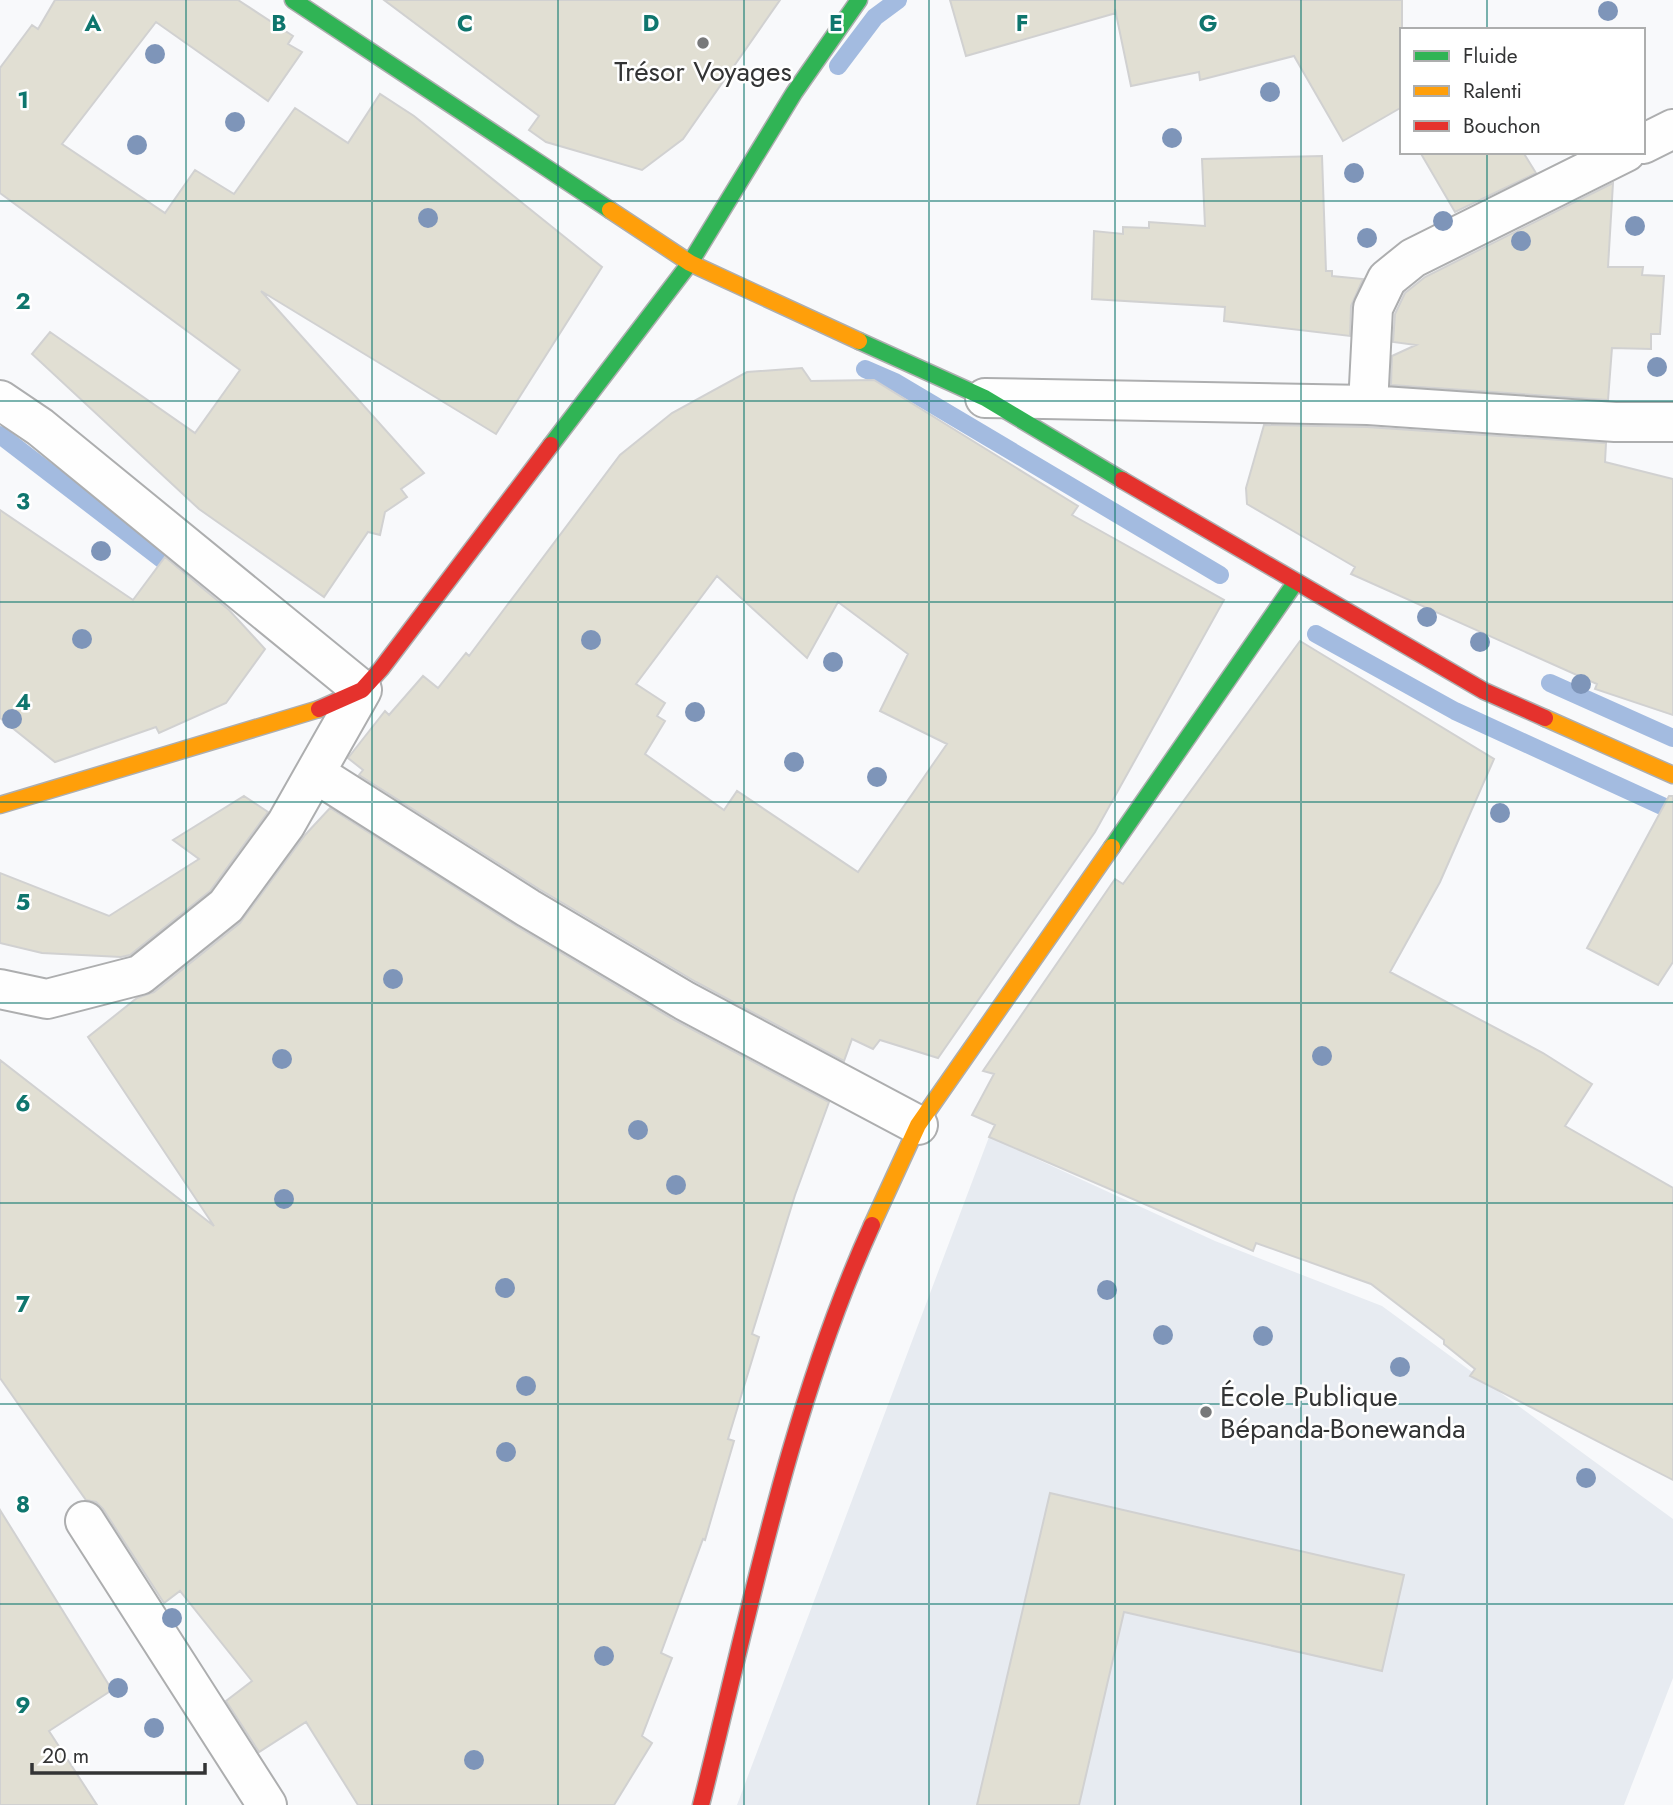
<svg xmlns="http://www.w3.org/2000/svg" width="1673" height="1805" font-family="Jost,sans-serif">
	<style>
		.built { fill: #e7ebf1 }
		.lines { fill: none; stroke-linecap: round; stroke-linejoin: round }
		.stream { stroke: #a3bbe0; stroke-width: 18 }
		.building { fill: #e1dfd3; stroke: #d1d1d1; stroke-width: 2; fill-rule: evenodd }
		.street-casing { stroke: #adaeaf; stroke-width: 42 }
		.fast-casing { stroke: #adaeaf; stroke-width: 19 }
		.slow-casing { stroke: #adaeaf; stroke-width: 19 }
		.jam-casing { stroke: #adaeaf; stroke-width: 19 }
		.street { stroke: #fefefe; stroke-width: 38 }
		.fast { stroke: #30b455; stroke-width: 16 }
		.slow { stroke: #ff9f0a; stroke-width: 16 }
		.jam { stroke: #e5322d; stroke-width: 16 }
		.tree { fill: #7e95b9 }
		.grid { fill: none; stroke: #0f766e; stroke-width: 2; stroke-opacity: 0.55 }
		.poi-dot { fill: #78797a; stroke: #fff; stroke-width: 2.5 }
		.labels { text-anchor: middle; stroke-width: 5; stroke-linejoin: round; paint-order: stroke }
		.poi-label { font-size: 28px; fill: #333435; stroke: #fff }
		.grid-label { font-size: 23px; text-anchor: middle; font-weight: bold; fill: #0f766e; stroke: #fff; stroke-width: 5; stroke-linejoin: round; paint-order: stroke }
	</style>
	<rect width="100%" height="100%" fill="#f8f9fb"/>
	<!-- built -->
	<path class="built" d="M989 1137 1215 1241 1382 1306 1673 1519V1678L1624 1805H737Z"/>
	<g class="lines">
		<!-- stream -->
		<path class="stream" d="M838 66 875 17 898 0
			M865 369 895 382 1220 575
			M0 435 180 573
			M1316 634 1455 711 1673 811
			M1550 683 1673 738"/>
	</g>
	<!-- building -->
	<path class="building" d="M55 0H238L293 36 288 44 302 52 268 101 156 22 62 144 165 213 195 170 234 194 295 108 348 143 380 94 414 116 602 267 496 434 261 291 424 473 401 489 407 497 385 512 380 535 368 532 324 597 199 509 32 354 50 332 195 433 240 370 0 193V68L32 25 38 29Z
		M384 0H780L683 139 642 170 546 142 529 130 539 116Z
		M950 0H1402V107L1343 141 1294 56 1200 80 1199 72 1131 86 1115 9 1116 13 966 56Z
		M1420 152H1523L1536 173 1455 212Z
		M1322 156 1326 271H1332V276L1363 279 1351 306 1350 336 1224 321 1225 307 1092 299 1094 231 1123 234V227L1149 228V222L1205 226 1202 159Z
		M1613 183 1608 267H1643L1642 275 1664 276 1660 334H1651V349L1612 348 1608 400 1391 385 1392 356 1416 345 1393 342 1395 314 1405 293 1425 277Z
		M802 368 811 381 874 380 1078 506 1072 515 1224 600 1095 832 938 1058 880 1040 873 1049 852 1039 844 1061 696 982 539 889 359 775 363 770 348 758 385 711 389 715 423 676 438 688 466 653 469 656 620 455 672 413 747 372ZM717 576 807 658 838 602 908 654 880 711 947 744 858 872 737 791 724 810 645 754 665 721 657 716 665 703 636 684Z
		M1264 425 1367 427 1606 443 1605 462 1673 479V715L1595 689 1597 684 1351 574 1355 567 1247 504 1246 488Z
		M0 510 133 600 165 557 229 610 265 649 226 703 159 733 156 727 55 762 0 718Z
		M1300 641 1494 759 1440 882 1390 972 1543 1053 1592 1084 1565 1126 1673 1188V1480L1470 1376 1475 1369 1444 1344V1340L1371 1284 1256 1243 1253 1251 989 1137 995 1125 972 1115 994 1074 983 1071 1115 879 1123 884Z
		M244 796 268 812 210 891 130 955 121 957 42 953 0 943V873L109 916 199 859 173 840Z
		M1669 796H1673V962L1658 985 1587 948Z
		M330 808 516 926 674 1020 829 1102 795 1195 752 1334 759 1337 728 1439 734 1441 705 1540 703 1539 661 1653 672 1658 642 1736 652 1743 614 1805H358L306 1722 259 1752 226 1701 252 1681 180 1591 164 1603 103 1509 96 1502 86 1500 0 1378V1060L214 1226 88 1037 137 998 154 992 240 923 305 835Z
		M1050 1493 1404 1575 1382 1671 1124 1612 1079 1805H977Z
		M0 1510 112 1690 49 1731 97 1805H0Z"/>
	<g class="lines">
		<!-- street casing -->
		<g class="street-casing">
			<path id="street" d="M1643 144 1673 129
				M985 398 1368 405 1615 422H1673
				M0 400 40 427 362 690 286 824 226 906 140 975 47 999 0 989
				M1368 405 1373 308 1387 279 1413 258 1626 152
				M315 773 528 908 685 1001 918 1125
				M85 1521 267 1805"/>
		</g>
		<!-- fast casing -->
		<g class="fast-casing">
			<path id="fast" d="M293 0 610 210
				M859 341 985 398 1122 480
				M551 445 690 263 794 93 859 0
				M1112 847 1295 583"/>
		</g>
		<!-- slow casing -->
		<g class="slow-casing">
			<path id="slow" d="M610 210 690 263 859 341
				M1545 718 1673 775
				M0 805 319 709
				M872 1225 918 1125 1112 847"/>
		</g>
		<!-- jam casing -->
		<g class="jam-casing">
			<path id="jam" d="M1122 480 1484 691 1545 718
				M319 709 362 690 381 669 551 445
				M701 1805C750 1611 789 1408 872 1225"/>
		</g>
		<!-- street -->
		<use href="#street" class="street"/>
		<!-- fast -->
		<use href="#fast" class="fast"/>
		<!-- slow -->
		<use href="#slow" class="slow"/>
		<!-- jam -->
		<use href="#jam" class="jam"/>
	</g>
	<!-- trees -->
	<g class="tree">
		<circle cx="1608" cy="11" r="10"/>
		<circle cx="155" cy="54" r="10"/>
		<circle cx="1270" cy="92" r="10"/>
		<circle cx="235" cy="122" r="10"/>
		<circle cx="1172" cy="138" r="10"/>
		<circle cx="137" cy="145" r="10"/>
		<circle cx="1354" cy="173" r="10"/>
		<circle cx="428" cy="218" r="10"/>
		<circle cx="1443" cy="221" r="10"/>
		<circle cx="1635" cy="226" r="10"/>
		<circle cx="1367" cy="238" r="10"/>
		<circle cx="1521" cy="241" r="10"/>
		<circle cx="1657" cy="367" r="10"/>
		<circle cx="101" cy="551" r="10"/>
		<circle cx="1427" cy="617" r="10"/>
		<circle cx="82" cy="639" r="10"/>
		<circle cx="591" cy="640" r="10"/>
		<circle cx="1480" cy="642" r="10"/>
		<circle cx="833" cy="662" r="10"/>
		<circle cx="1581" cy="684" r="10"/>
		<circle cx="695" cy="712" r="10"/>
		<circle cx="12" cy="719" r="10"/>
		<circle cx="794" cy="762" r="10"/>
		<circle cx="877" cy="777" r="10"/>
		<circle cx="1500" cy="813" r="10"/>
		<circle cx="393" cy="979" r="10"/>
		<circle cx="1322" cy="1056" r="10"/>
		<circle cx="282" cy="1059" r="10"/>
		<circle cx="638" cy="1130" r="10"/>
		<circle cx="676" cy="1185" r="10"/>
		<circle cx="284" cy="1199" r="10"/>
		<circle cx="505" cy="1288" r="10"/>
		<circle cx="1107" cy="1290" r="10"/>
		<circle cx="1163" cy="1335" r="10"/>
		<circle cx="1263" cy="1336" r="10"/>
		<circle cx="1400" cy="1367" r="10"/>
		<circle cx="526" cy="1386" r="10"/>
		<circle cx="506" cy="1452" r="10"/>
		<circle cx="1586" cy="1478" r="10"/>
		<circle cx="172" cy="1618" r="10"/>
		<circle cx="604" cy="1656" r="10"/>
		<circle cx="118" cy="1688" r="10"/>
		<circle cx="154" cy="1728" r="10"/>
		<circle cx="474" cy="1760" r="10"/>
	</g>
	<!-- grid -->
	<path class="grid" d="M186 0V1805M372 0V1805M558 0V1805M744 0V1805M929 0V1805M1115 0V1805M1301 0V1805M1487 0V30M1487 152V1805M0 201H1673M0 401H1673M0 602H1673M0 802H1673M0 1003H1673M0 1203H1673M0 1404H1673M0 1604H1673"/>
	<!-- markers -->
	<g class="poi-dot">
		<circle cx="703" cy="43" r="7"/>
		<circle cx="1206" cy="1412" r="7"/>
	</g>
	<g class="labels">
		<!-- poi labels -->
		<g class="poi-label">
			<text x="703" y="81">Trésor Voyages</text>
			<text x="1220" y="1406" text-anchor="start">École Publique<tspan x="1220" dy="32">Bépanda-Bonewanda</tspan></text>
		</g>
	</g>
	<g class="grid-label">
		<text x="93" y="31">A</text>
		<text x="279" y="31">B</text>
		<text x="465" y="31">C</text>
		<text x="651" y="31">D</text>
		<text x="836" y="31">E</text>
		<text x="1022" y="31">F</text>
		<text x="1208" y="31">G</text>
		<text x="23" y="108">1</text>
		<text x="23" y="309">2</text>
		<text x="23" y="509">3</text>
		<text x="23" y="710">4</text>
		<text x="23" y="910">5</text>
		<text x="23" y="1111">6</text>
		<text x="23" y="1312">7</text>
		<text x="23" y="1512">8</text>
		<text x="23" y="1713">9</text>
	</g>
	<!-- legend -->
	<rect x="1400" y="28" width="245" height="126" fill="#ffffff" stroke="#adaeae" stroke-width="2"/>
	<rect x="1414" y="51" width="35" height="10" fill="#30b455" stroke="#adaeae" stroke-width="2"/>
	<text x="1463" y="63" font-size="21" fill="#333435">Fluide</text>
	<rect x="1414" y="86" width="35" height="10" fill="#ff9f0a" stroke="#adaeae" stroke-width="2"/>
	<text x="1463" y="98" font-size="21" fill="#333435">Ralenti</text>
	<rect x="1414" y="121" width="35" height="10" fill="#e5322d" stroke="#adaeae" stroke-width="2"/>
	<text x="1463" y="133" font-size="21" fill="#333435">Bouchon</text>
	<!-- scale -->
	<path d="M32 1763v10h173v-10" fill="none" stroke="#333435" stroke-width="3.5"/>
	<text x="42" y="1763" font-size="21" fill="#333435" stroke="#ffffff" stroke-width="5" paint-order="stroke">20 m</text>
</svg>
